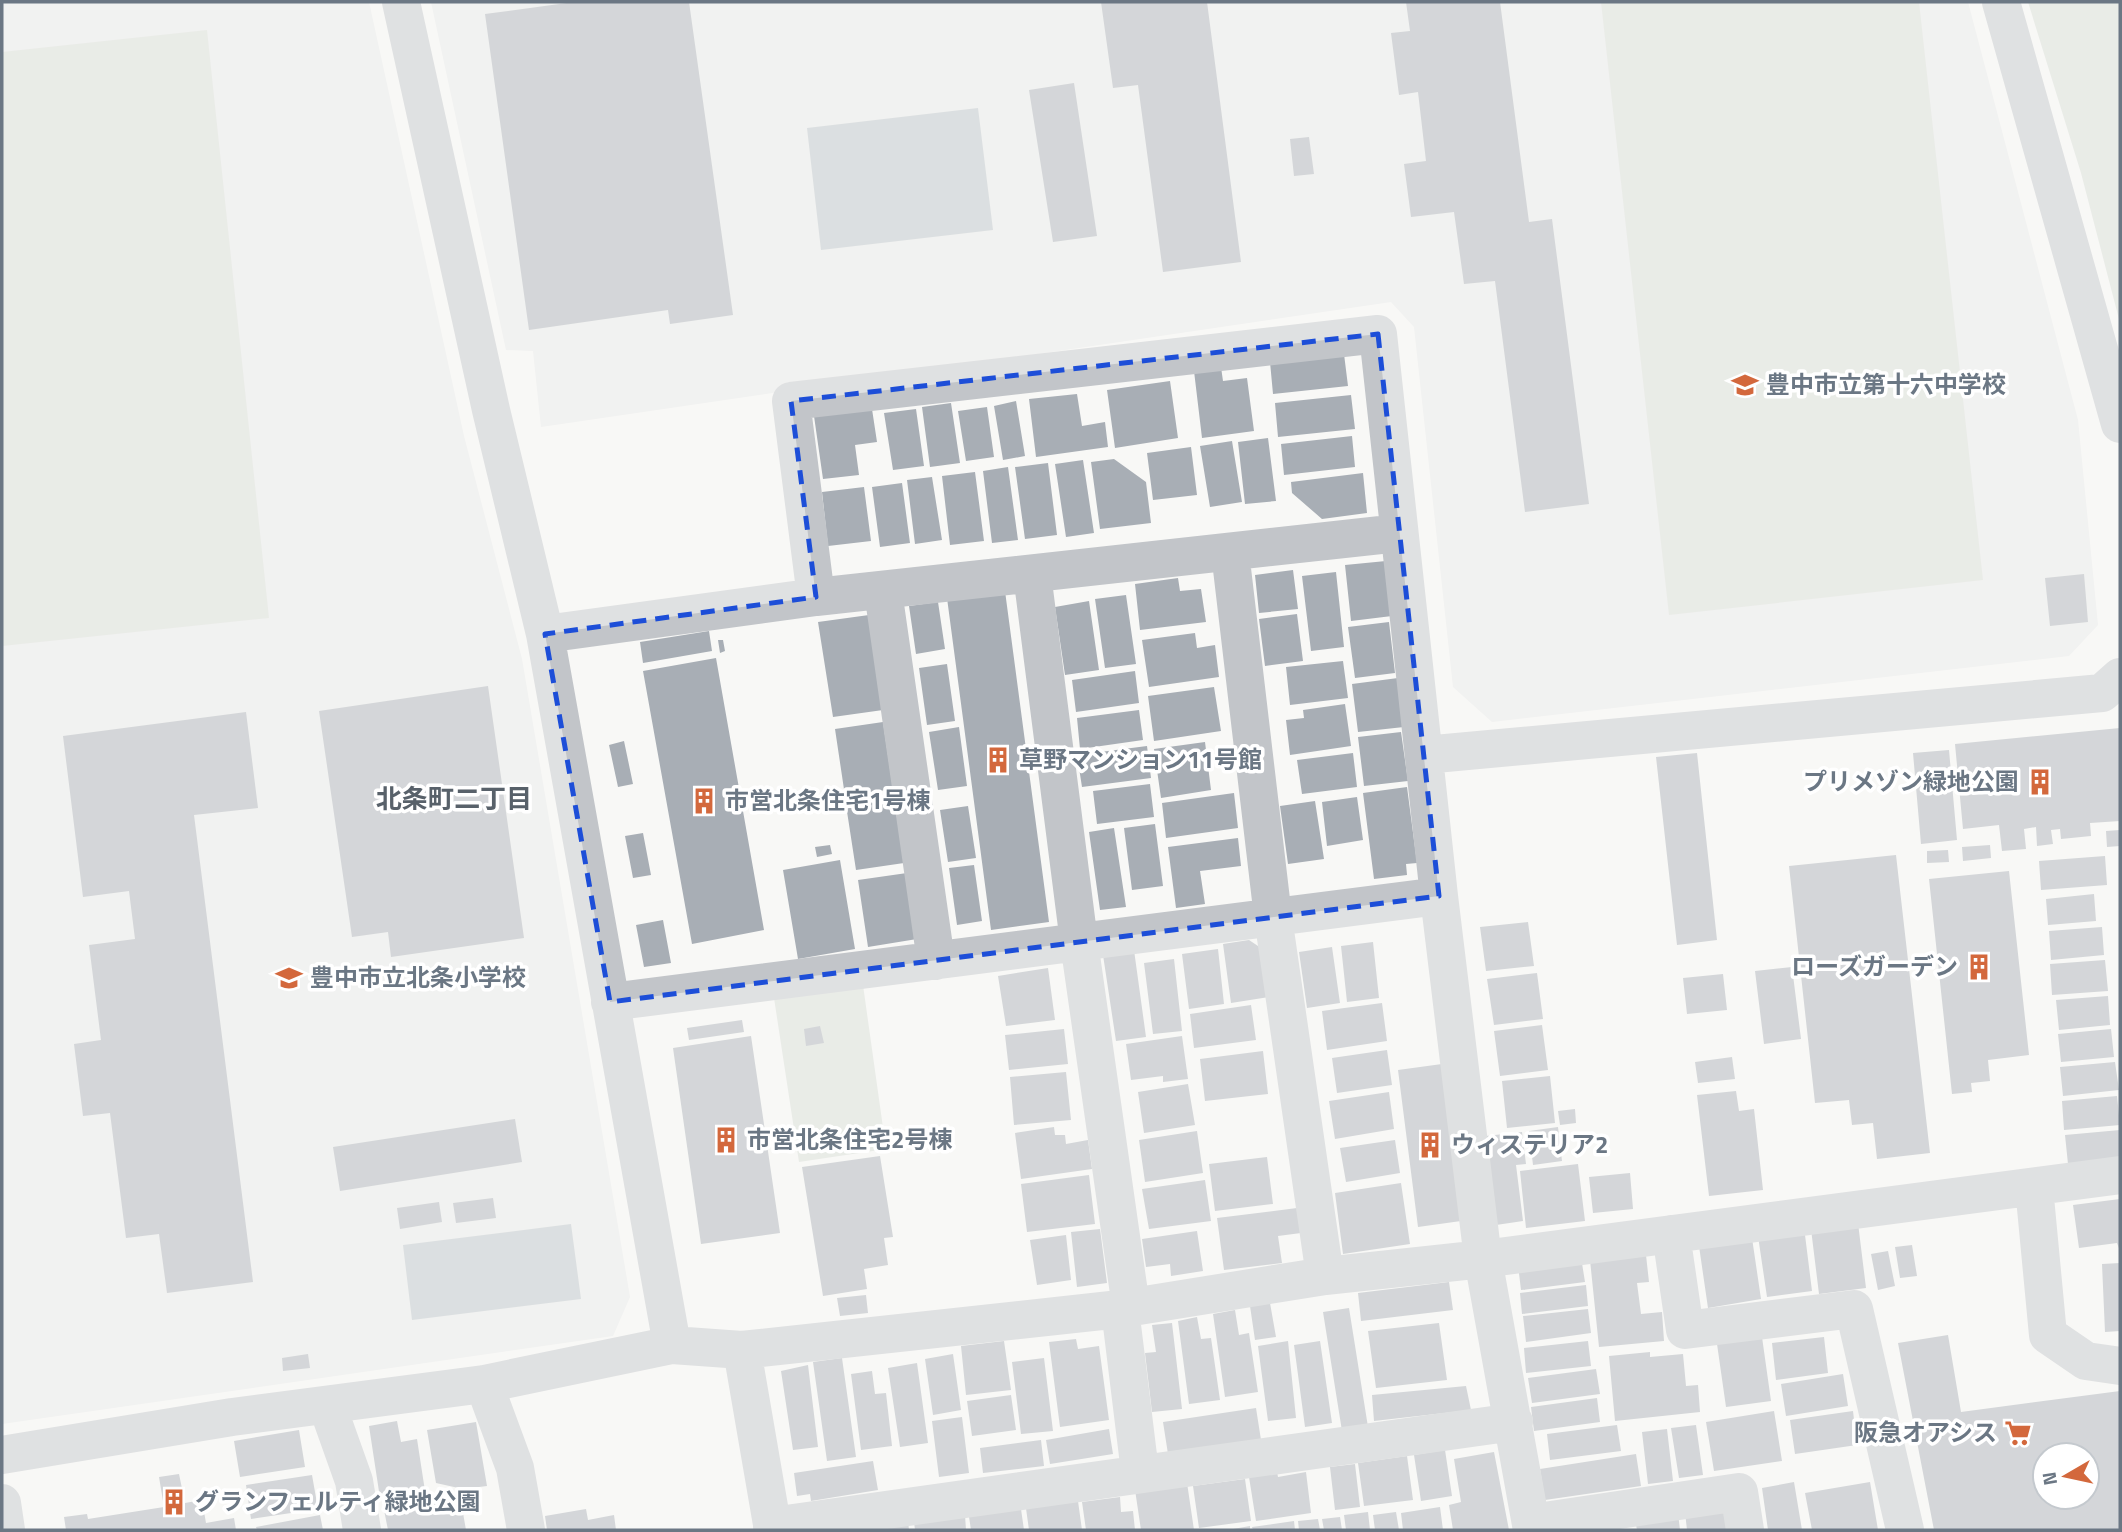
<svg xmlns="http://www.w3.org/2000/svg" width="2122" height="1532" font-family="'Titillium Web','Noto Sans JP',sans-serif">
	<style>
		.built { fill: #e9eaea }
		.green { fill: #d8ddd6 }
		.water { fill: #b9c2c7 }
		.building { fill: #a8aeb5; fill-rule: evenodd }
		.lines { fill: none; stroke-linecap: round; stroke-linejoin: round }
		.minor { stroke: #c2c5c9; stroke-width: 38 }
		.marked { fill: none; stroke: #1d4ed8; stroke-width: 5; stroke-dasharray: 14 9; stroke-linejoin: round }
		.labels { text-anchor: middle; stroke-width: 7; stroke-linejoin: round; paint-order: stroke }
		.poi-label { font-size: 24px; font-weight: bold; fill: #6b7784; stroke: #fff; text-anchor: start }
		.neighbourhood-label { font-size: 26px; font-weight: bold; fill: #58616a; stroke: #fff }
	</style>
	<rect width="100%" height="100%" fill="#f8f8f6"/>
	<!-- built -->
	<path class="built" d="M2 2H369L464 436 522 659 630 1297 613 1336 2 1424Z
		M431 2H1968L2078 420 2098 625 2069 656 1492 722 1453 687 1414 327 1391 302 541 427 533 351 506 350Z"/>
	<!-- green -->
	<path class="green" d="M1601 2H1919L1983 580 1669 615Z
		M2028 2H2120V323L2081 173Z
		M207 30 269 618 2 646V52Z
		M863 985 886 1149 799 1162 774 998Z"/>
	<!-- water -->
	<path class="water" d="M978 108 993 230 821 250 807 128Z
		M571 1224 581 1299 412 1320 403 1245Z"/>
	<!-- building -->
	<path class="building" d="M574 2H689L733 315 670 324 668 310 529 330 485 14Z
		M1101 2H1207L1241 262 1163 272 1138 85 1113 88Z
		M1406 2H1500L1529 222 1552 219 1589 504 1525 512 1495 281 1464 284 1454 212 1411 217 1404 164 1426 161 1418 92 1399 95 1391 33 1410 31Z
		M1074 83 1097 236 1053 242 1029 90Z
		M1309 137 1314 174 1294 176 1290 139Z
		M1344 354 1348 386 1273 394 1270 362Z
		M1221 367 1223 381 1247 378 1254 431 1202 438 1194 371Z
		M1170 381 1178 438 1115 448 1107 390Z
		M1077 394 1082 426 1105 422 1108 447 1036 457 1029 399Z
		M1351 395 1355 429 1278 437 1275 403Z
		M1016 401 1025 456 1003 460 994 406Z
		M951 403 960 463 930 467 922 407Z
		M987 407 994 457 966 461 958 411Z
		M872 409 877 442 855 445 859 475 823 479 814 416Z
		M916 409 924 466 893 470 884 413Z
		M1352 436 1355 467 1284 475 1281 444Z
		M1268 438 1276 501 1245 504 1238 442Z
		M1232 441 1242 502 1210 507 1200 446Z
		M1191 447 1197 495 1153 500 1147 453Z
		M1114 459 1146 482 1151 523 1100 529 1091 462Z
		M1083 460 1094 533 1066 537 1055 464Z
		M1048 463 1057 535 1025 539 1015 467Z
		M1008 467 1018 540 992 543 983 471Z
		M975 472 984 541 950 545 942 476Z
		M1363 473 1367 513 1322 519 1292 493 1291 482Z
		M932 477 942 540 915 544 907 480Z
		M902 483 910 543 880 547 872 487Z
		M864 487 871 541 828 546 822 492Z
		M1386 561 1392 616 1351 621 1345 565Z
		M1293 570 1298 609 1259 613 1255 575Z
		M1336 572 1344 647 1311 651 1302 576Z
		M2084 574 2088 622 2050 626 2045 578Z
		M1178 578 1180 591 1201 589 1206 622 1140 630 1135 584Z
		M1005 591 1049 922 991 930 947 598Z
		M1126 595 1136 664 1105 668 1095 599Z
		M1089 601 1099 670 1065 675 1055 607Z
		M938 602 945 649 916 654 909 606Z
		M1297 614 1303 661 1265 666 1259 619Z
		M869 615 883 710 833 717 818 622Z
		M1389 622 1395 673 1355 678 1348 627Z
		M709 631 712 651 643 663 640 642Z
		M1195 633 1197 648 1215 645 1219 677 1149 687 1142 640Z
		M718 640H723L725 651 720 653Z
		M716 658 764 930 692 944 643 671Z
		M1343 661 1348 698 1290 705 1286 667Z
		M947 664 955 721 927 725 919 668Z
		M1135 671 1139 703 1076 712 1072 680Z
		M1398 678 1404 727 1358 732 1352 684Z
		M488 686 524 938 391 957 388 932 352 937 319 711Z
		M1214 687 1221 731 1154 741 1148 696Z
		M1345 704 1351 746 1290 755 1286 720 1304 718 1303 710Z
		M1139 710 1143 740 1080 749 1077 718Z
		M246 712 258 808 194 815 253 1282 167 1293 159 1234 126 1238 110 1113 83 1116 74 1044 101 1040 89 945 135 939 129 891 83 897 63 736Z
		M883 722 893 789 845 796 835 729Z
		M959 727 967 786 938 790 929 732Z
		M2120 728V821L2090 823 2091 836 2061 839 2060 829 2051 830 2053 844 2037 846 2036 827 2024 829 2026 849 2002 851 1999 825 1963 829 1955 744Z
		M1401 732 1408 781 1364 786 1358 737Z
		M624 741 633 784 618 787 609 745Z
		M1205 742 1211 790 1161 798 1154 749Z
		M1147 746 1151 778 1082 787 1077 755Z
		M1949 750 1957 840 1921 844 1913 753Z
		M1353 753 1357 787 1302 794 1297 760Z
		M1697 753 1717 940 1677 945 1656 757Z
		M1150 784 1154 817 1097 824 1093 791Z
		M1407 787 1417 863 1406 864 1407 875 1374 879 1363 793Z
		M1234 793 1238 828 1166 838 1162 803Z
		M1357 797 1363 840 1327 846 1322 802Z
		M894 798 904 863 856 870 846 805Z
		M1315 801 1324 859 1288 864 1280 806Z
		M968 806 976 858 948 862 940 810Z
		M1155 824 1163 886 1132 890 1124 828Z
		M1114 828 1126 907 1100 910 1089 832Z
		M2120 830V846L2107 847 2106 831Z
		M643 833 651 875 633 878 625 836Z
		M1238 838 1241 866 1200 871 1205 904 1176 908 1168 847Z
		M830 845 832 854 817 857 815 847Z
		M1990 845 1991 858 1963 861 1962 847Z
		M1948 850 1949 862 1927 863V851Z
		M1896 855 1930 1153 1877 1159 1873 1123 1852 1125 1849 1100 1815 1103 1789 866Z
		M2105 856 2107 885 2041 890 2039 861Z
		M840 860 855 949 798 959 783 870Z
		M974 865 982 921 957 925 949 868Z
		M2009 871 2029 1055 1988 1060 1990 1081 1971 1083 1972 1092 1952 1094 1929 879Z
		M907 873 917 939 868 947 858 880Z
		M2094 894 2096 921 2048 925 2046 899Z
		M663 920 671 963 644 967 636 925Z
		M1528 922 1534 966 1486 971 1480 927Z
		M2102 927 2104 955 2051 960 2049 931Z
		M1249 940 1261 948 1269 997 1231 1003 1223 944Z
		M1373 942 1379 998 1347 1002 1341 946Z
		M1332 947 1340 1003 1307 1008 1299 952Z
		M1218 949 1224 1004 1189 1009 1182 954Z
		M1134 950 1146 1037 1116 1041 1103 955Z
		M1174 959 1182 1031 1153 1034 1144 963Z
		M2105 960 2108 991 2052 995 2050 964Z
		M1792 967 1801 1039 1764 1044 1755 971Z
		M1048 968 1055 1020 1006 1026 998 976Z
		M1537 973 1543 1019 1494 1025 1487 979Z
		M1723 974 1727 1010 1687 1014 1683 978Z
		M2108 996 2110 1025 2059 1030 2056 1000Z
		M1382 1003 1387 1041 1327 1050 1322 1011Z
		M1251 1005 1256 1040 1194 1048 1190 1014Z
		M742 1020 744 1032 689 1040 687 1028Z
		M1542 1025 1548 1070 1500 1076 1494 1031Z
		M820 1026 824 1043 806 1046 804 1029Z
		M1064 1029 1068 1064 1009 1070 1005 1035Z
		M2111 1029 2114 1057 2061 1062 2058 1034Z
		M751 1036 780 1233 701 1244 673 1048Z
		M1182 1036 1188 1079 1163 1082V1076L1131 1080 1126 1044Z
		M1387 1050 1392 1085 1337 1093 1332 1058Z
		M1263 1051 1268 1094 1205 1101 1200 1059Z
		M1732 1057 1735 1079 1698 1083 1695 1062Z
		M2115 1062 2119 1090 2063 1096 2060 1067Z
		M1442 1064 1461 1221 1418 1227 1398 1070Z
		M1066 1072 1071 1120 1014 1125 1010 1077Z
		M1550 1076 1555 1123 1507 1128 1502 1081Z
		M1188 1084 1195 1125 1144 1133 1138 1092Z
		M1736 1091 1739 1111 1754 1109 1763 1190 1709 1196 1697 1095Z
		M1389 1092 1394 1129 1335 1139 1329 1101Z
		M2117 1096 2120 1125 2064 1130 2062 1101Z
		M1575 1109 1576 1123 1560 1125 1558 1111Z
		M515 1119 522 1162 340 1191 333 1147Z
		M1054 1127 1055 1135H1065L1066 1144 1088 1140 1092 1169 1021 1179 1015 1133Z
		M1558 1127 1562 1161 1533 1165 1529 1131Z
		M2120 1130V1159L2068 1164 2065 1135Z
		M1197 1131 1203 1173 1145 1182 1139 1140Z
		M1522 1132 1526 1164 1516 1165 1523 1221 1496 1225 1486 1136Z
		M1395 1140 1400 1173 1346 1182 1340 1148Z
		M880 1156 893 1237 884 1238 888 1265 864 1269 867 1289 823 1296 802 1167Z
		M1267 1157 1273 1204 1215 1211 1209 1164Z
		M1578 1164 1585 1221 1526 1228 1520 1171Z
		M1630 1173 1633 1209 1593 1213 1589 1177Z
		M1089 1175 1095 1224 1027 1232 1021 1184Z
		M1205 1180 1211 1221 1149 1229 1142 1189Z
		M1401 1183 1410 1244 1343 1254 1335 1193Z
		M493 1198 496 1218 456 1223 453 1203Z
		M2120 1199V1251L2117 1243 2079 1248 2073 1205Z
		M439 1202 442 1222 400 1229 397 1208Z
		M1297 1208 1301 1233 1278 1236 1282 1263 1224 1270 1217 1218Z
		M1858 1223 1866 1288 1819 1294 1811 1229Z
		M1100 1229 1107 1283 1077 1287 1071 1232Z
		M1197 1231 1203 1271 1171 1276 1170 1264 1146 1267 1142 1239Z
		M1066 1235 1071 1280 1037 1285 1030 1240Z
		M1805 1235 1812 1291 1767 1297 1758 1236Z
		M1752 1238 1761 1299 1708 1308 1699 1246Z
		M1912 1245 1917 1276 1900 1278 1895 1247Z
		M1888 1251 1895 1286 1878 1290 1871 1254Z
		M1646 1255 1649 1282 1637 1283 1641 1314 1662 1312 1664 1341 1599 1347 1590 1260Z
		M1581 1257 1585 1282 1521 1290 1518 1265Z
		M2120 1263V1331L2105 1332 2102 1264Z
		M1449 1282 1453 1310 1361 1321 1358 1293Z
		M1586 1285 1588 1306 1522 1314 1520 1293Z
		M866 1295 868 1313 840 1316 837 1298Z
		M1270 1303 1276 1337 1255 1340 1250 1306Z
		M1349 1308 1368 1427 1342 1431 1323 1312Z
		M1588 1309 1591 1333 1526 1342 1523 1316Z
		M1235 1310 1239 1335 1249 1333 1258 1392 1225 1397 1213 1314Z
		M1197 1317 1201 1339 1211 1338 1220 1400 1189 1404 1178 1321Z
		M1172 1323 1182 1409 1152 1412 1145 1353 1156 1352 1152 1325Z
		M1439 1323 1447 1380 1376 1388 1368 1331Z
		M1948 1335 1961 1412 2120 1391V1530H1934L1898 1343ZM2045 1455H2087V1497H2045Z
		M1762 1337 1771 1401 1726 1407 1717 1344Z
		M1824 1337 1828 1373 1776 1380 1772 1343Z
		M1076 1339 1078 1349 1099 1346 1109 1420 1060 1427 1049 1342Z
		M1004 1341 1011 1390 966 1395 961 1346Z
		M1288 1341 1296 1418 1268 1421 1258 1346Z
		M1320 1341 1332 1423 1305 1427 1294 1345Z
		M1588 1341 1591 1366 1526 1373 1524 1348Z
		M1650 1352V1357L1683 1354 1686 1386 1698 1385 1700 1412 1615 1421 1609 1356Z
		M308 1354 310 1368 283 1371 282 1358Z
		M953 1354 961 1410 933 1415 925 1359Z
		M842 1358 856 1457 827 1461 813 1362Z
		M1044 1358 1053 1431 1021 1434 1012 1362Z
		M917 1363 928 1443 900 1447 888 1368Z
		M808 1365 818 1447 793 1450 781 1371Z
		M1596 1369 1600 1394 1532 1403 1528 1378Z
		M872 1371 875 1394 886 1393 892 1446 861 1450 851 1374Z
		M1843 1374 1848 1406 1786 1416 1781 1384Z
		M1466 1386 1471 1410 1374 1421 1372 1395Z
		M1011 1395 1016 1430 972 1436 967 1401Z
		M1597 1398 1600 1422 1534 1431 1531 1407Z
		M1256 1408 1261 1440 1168 1454 1163 1422Z
		M1774 1411 1782 1461 1714 1471 1706 1422Z
		M1853 1411 1857 1445 1795 1454 1790 1420Z
		M962 1417 969 1473 939 1477 932 1421Z
		M397 1421 401 1442 417 1439 425 1491 380 1498 369 1426Z
		M476 1422 487 1486 463 1489 436 1483 427 1430Z
		M1617 1425 1621 1451 1550 1460 1547 1434Z
		M1696 1425 1703 1475 1679 1478 1671 1428Z
		M1109 1429 1113 1454 1050 1464 1046 1440Z
		M1667 1429 1673 1481 1648 1484 1642 1432Z
		M299 1430 305 1467 240 1477 234 1441Z
		M1041 1440 1044 1466 983 1473 980 1448Z
		M1445 1450 1452 1496 1421 1501 1414 1455Z
		M1494 1452 1509 1530H1453L1449 1505 1461 1502 1454 1459Z
		M1636 1454 1641 1486 1545 1500 1540 1469Z
		M1407 1456 1413 1500 1364 1506 1358 1463Z
		M873 1461 878 1490 811 1501 810 1494 797 1496 794 1473Z
		M1355 1464 1360 1507 1335 1510 1330 1467Z
		M1277 1472 1278 1477 1306 1472 1311 1513 1256 1521 1249 1477Z
		M179 1474 185 1503 202 1500 206 1523 234 1518 236 1530H66L64 1517 87 1514 88 1519 164 1507 159 1477Z
		M312 1475 318 1509 251 1519 246 1485Z
		M1186 1476 1194 1530H1141L1134 1483Z
		M1245 1479 1251 1521 1199 1528 1193 1486Z
		M1794 1482 1802 1530H1768L1762 1488Z
		M1870 1482 1878 1530H1812L1805 1493Z
		M1077 1494 1082 1530H1029L1025 1501Z
		M460 1496 466 1530H388L384 1510Z
		M1120 1497 1121 1512 1133 1511 1135 1530H1086L1082 1502Z
		M1020 1502 1024 1530H971L968 1510Z
		M1729 1506 1732 1529 1687 1530 1685 1512Z
		M1440 1507 1443 1530H1403L1401 1513Z
		M586 1509 588 1520 614 1515 616 1530H547L545 1516Z
		M1368 1512 1370 1530H1346L1344 1515Z
		M1396 1512 1399 1530H1375L1373 1515Z
		M1678 1513 1680 1530H1637L1635 1520Z
		M320 1515 323 1530H257L256 1527Z
		M965 1515 966 1530H915L914 1522Z
		M1340 1517 1342 1530H1324L1322 1519Z
		M1318 1519 1320 1530H1299L1298 1521Z
		M908 1521 909 1530H886L885 1523Z
		M1294 1521 1295 1530H1253L1252 1527Z
		M1250 1526V1530H1233V1529Z"/>
	<g class="lines">
		<!-- minor -->
		<path class="minor" d="M401 2 491 410 545 634 672 1345
			M2001 2 2120 424
			M1230 552 1273 917 1325 1276
			M1032 574 1079 942 1131 1307
			M883 591 936 961
			M816 597 791 401 1378 334 1439 896 1483 1259 1532 1530
			M545 634 816 597 1399 533
			M1424 755 2102 693 2120 677
			M610 1002 1439 896
			M2034 1187 2048 1335 2086 1361 2120 1366
			M1671 1234 1685 1330 1854 1309 1905 1530
			M1120 1309 1140 1472
			M742 1350 773 1530
			M484 1384 515 1468 526 1530
			M327 1405 354 1481 362 1530
			M2 1455 232 1417 484 1384 672 1345 742 1350 1120 1309 1325 1276 1483 1259 2120 1175
			M2 1503 6 1530
			M1531 1523 1739 1492 1745 1530
			M772 1526 1514 1422"/>
	</g>
	<!-- marked area -->
	<path d="M0 0H2122V1532H0ZM1378 334 1439 896 610 1002 545 634 816 597 791 401Z" fill="#f8f8f6" fill-opacity=".55" fill-rule="evenodd"/>
	<path class="marked" d="M1378 334 1439 896 610 1002 545 634 816 597 791 401Z"/>
	<!-- icons -->
	<defs>
		<g id="school-bare" transform="scale(2.1)"><path d="M0-5L7-2L0 1L-7-2ZM-4 1L0 2.5L4 1V4Q0 6-4 4Z" fill="#d3683c" stroke="#fff" stroke-width="2.5" paint-order="stroke"/></g>
		<g id="building-bare" transform="scale(2.1)"><path d="M-4-6H4V6H1V3H-1V6H-4ZM-2.5-4.3h1.7v1.8h-1.7ZM.8-4.3h1.7v1.8H.8ZM-2.5-1h1.7V.8h-1.7ZM.8-1h1.7V.8H.8Z" fill="#d3683c" stroke="#fff" stroke-width="2.5" paint-order="stroke"/></g>
		<g id="supermarket-bare" transform="scale(2.1)"><path d="M-6-5.5h2.5l.6 2H6L4.5 2H-2.5L-4.4-4H-6ZM-1.5 3.2a1.3 1.3 0 1 0 .1 0ZM3 3.2a1.3 1.3 0 1 0 .1 0Z" fill="#d3683c" stroke="#fff" stroke-width="2.5" paint-order="stroke"/></g>
	</defs>
	<g fill-rule="evenodd">
		<use href="#school-bare" x="1745" y="385"/>
		<use href="#building-bare" x="998" y="760"/>
		<use href="#building-bare" x="2040" y="782"/>
		<use href="#building-bare" x="704" y="801"/>
		<use href="#building-bare" x="1979" y="967"/>
		<use href="#school-bare" x="289" y="978"/>
		<use href="#building-bare" x="726" y="1140"/>
		<use href="#building-bare" x="1430" y="1145"/>
		<use href="#supermarket-bare" x="2018" y="1433"/>
		<use href="#building-bare" x="174" y="1502"/>
	</g>
	<g class="labels">
		<!-- poi labels -->
		<g class="poi-label">
			<text x="1766" y="393">豊中市立第十六中学校</text>
			<text x="1019" y="768">草野マンション11号館</text>
			<text x="2019" y="790" text-anchor="end">プリメゾン緑地公園</text>
			<text x="725" y="809">市営北条住宅1号棟</text>
			<text x="1958" y="975" text-anchor="end">ローズガーデン</text>
			<text x="310" y="986">豊中市立北条小学校</text>
			<text x="747" y="1148">市営北条住宅2号棟</text>
			<text x="1451" y="1153">ウィステリア2</text>
			<text x="1997" y="1441" text-anchor="end">阪急オアシス</text>
			<text x="195" y="1510">グランフェルティ緑地公園</text>
		</g>
		<!-- neighbourhood labels -->
		<g class="neighbourhood-label">
			<text x="454" y="808">北条町二丁目</text>
		</g>
	</g>
	<!-- border -->
	<rect width="2122" height="1532" fill="none" stroke="#6b7784" stroke-width="7"/>
	<!-- north arrow -->
	<g transform="translate(2066 1476) rotate(261)"><circle r="33" fill="#ffffff" stroke="#c4c9ce" stroke-width="2"/>
	<path d="M0-5L12 26L0 18L-12 26Z" fill="#d3683c"/>
	<text y="-10" font-size="19" font-weight="bold" text-anchor="middle" fill="#6b7784">N</text>
	</g>
</svg>
